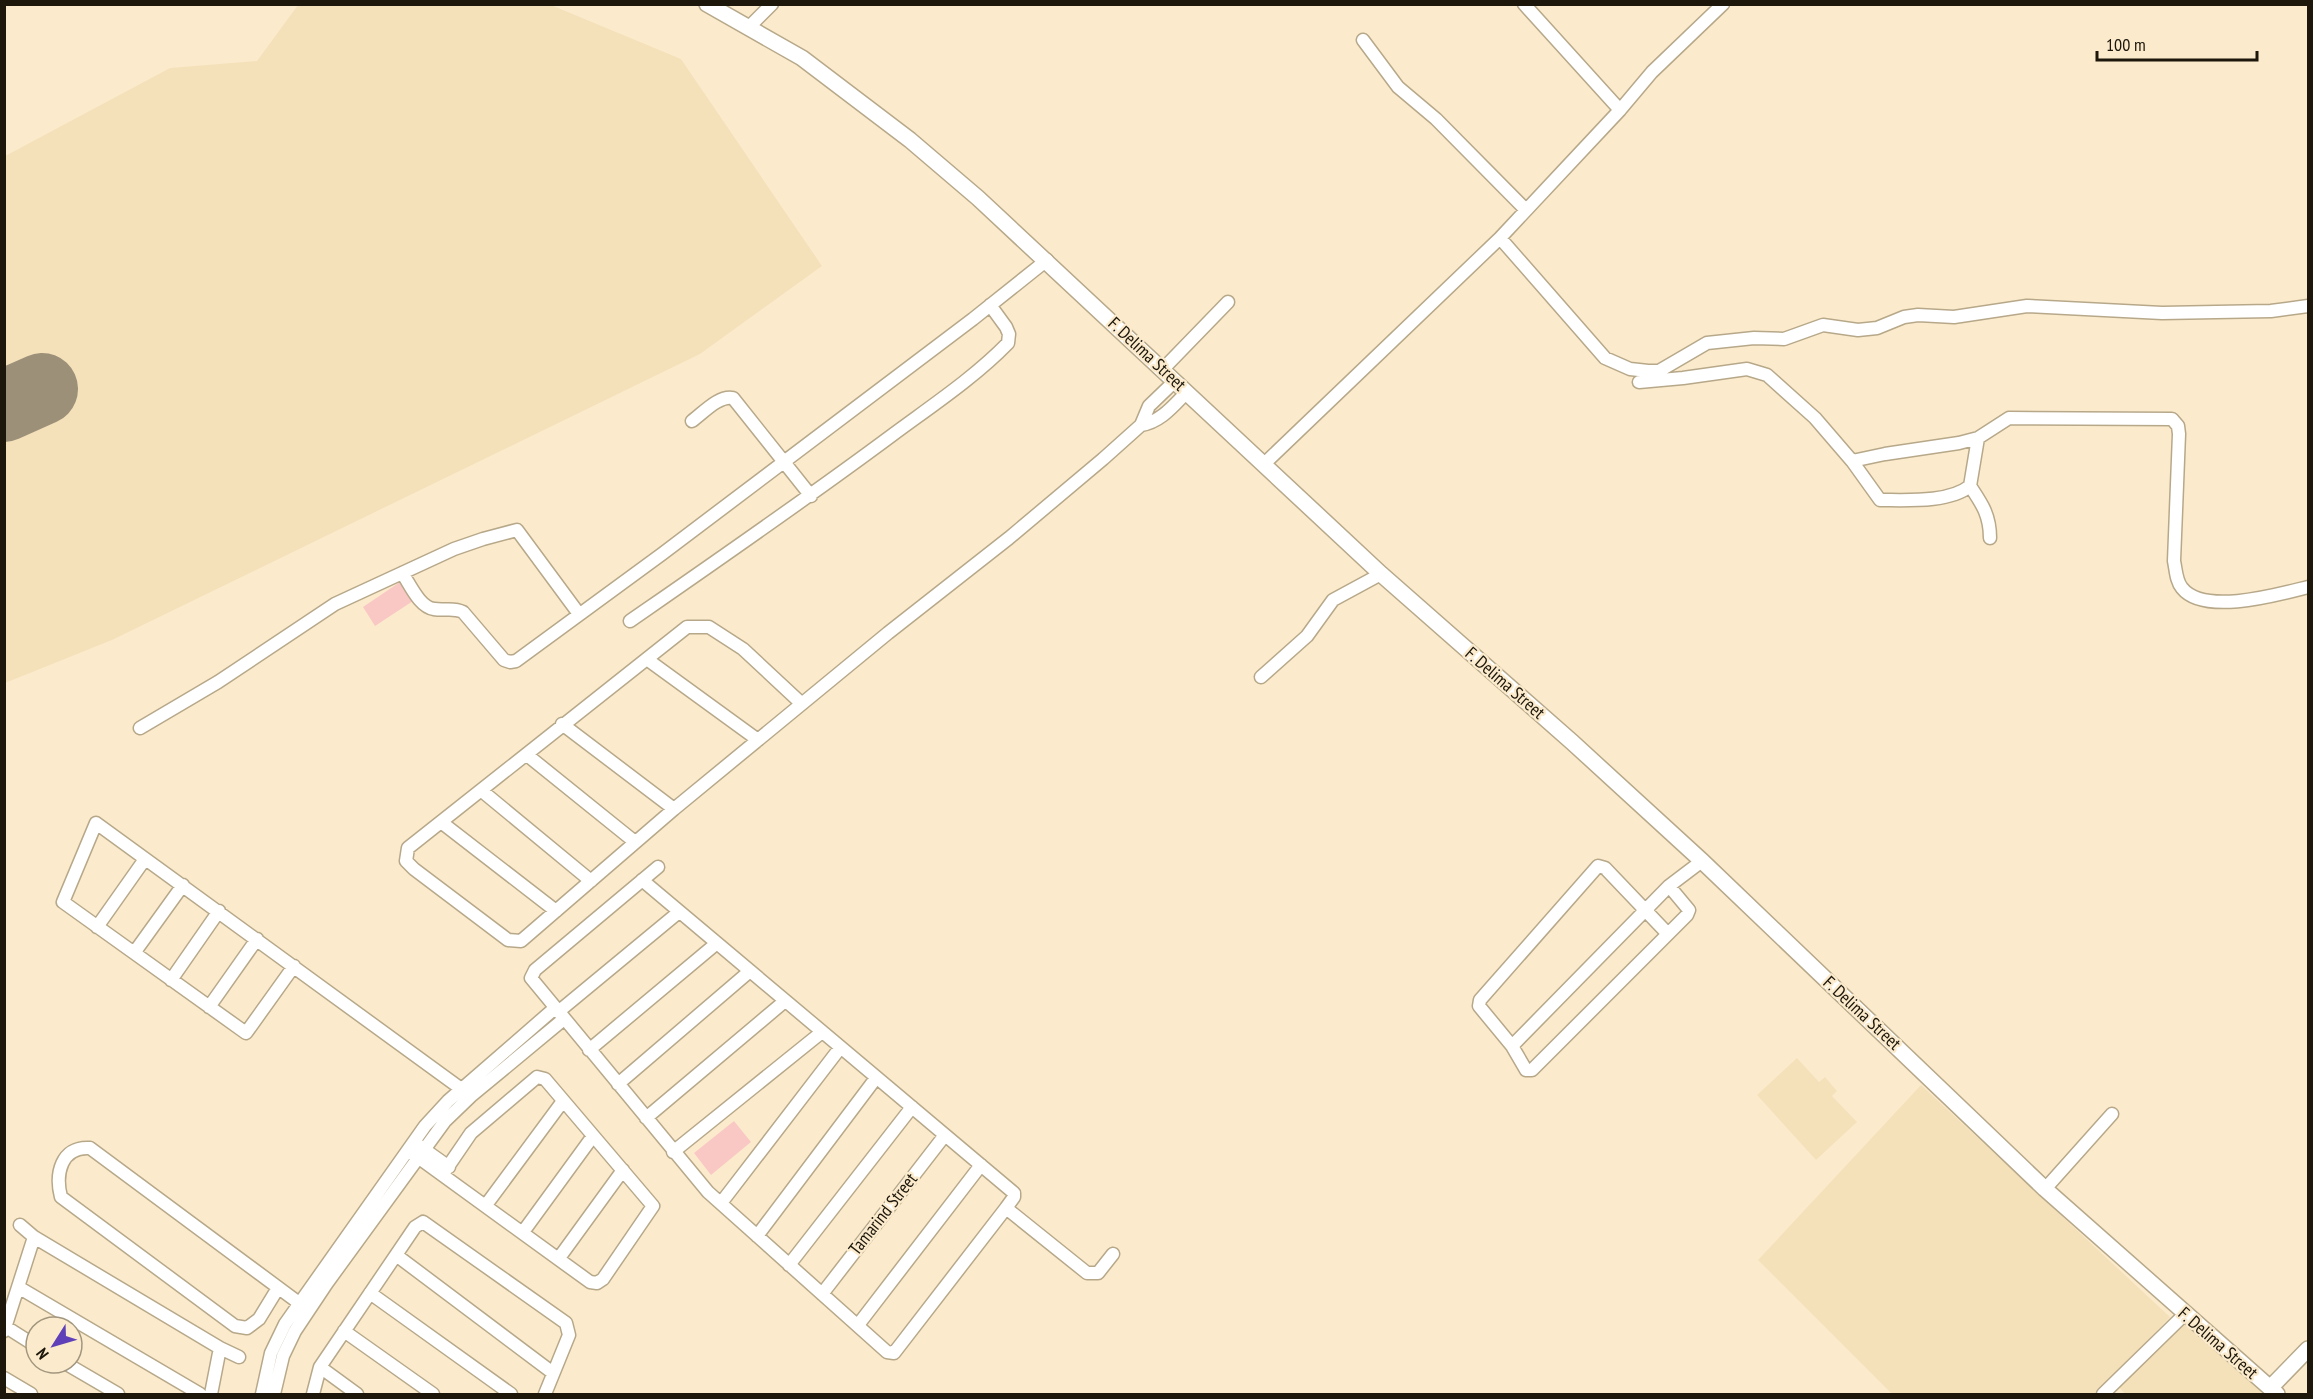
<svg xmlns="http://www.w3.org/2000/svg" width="2313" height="1399" font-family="'PT Sans Narrow',sans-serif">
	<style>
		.built { fill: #f4e1ba }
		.green { fill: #f9c8c5 }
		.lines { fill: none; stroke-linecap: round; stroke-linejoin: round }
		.runway { stroke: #9c9079; stroke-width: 72 }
		.minor-casing { stroke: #b7a88a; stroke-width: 15 }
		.tertiary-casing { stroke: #b7a88a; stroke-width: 18 }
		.minor { stroke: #fff; stroke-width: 12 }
		.tertiary { stroke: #fff; stroke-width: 15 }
		.labels { text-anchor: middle; stroke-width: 4.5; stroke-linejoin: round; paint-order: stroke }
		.street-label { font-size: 18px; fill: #1c160b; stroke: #fbebcc }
	</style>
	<rect width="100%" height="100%" fill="#fbebcc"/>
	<!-- built -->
	<path class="built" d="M298 5H551L681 59 822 266 700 354 112 640 5 683V154L7 155 170 68 257 61Z
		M1797 1058 1819 1082 1825 1077 1837 1091 1832 1096 1857 1122 1816 1160 1757 1095Z
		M1921 1085 2170 1317 2095 1394H1892L1758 1260Z
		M2185 1321 2262 1391 2259 1394H2125L2118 1386Z"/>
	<!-- green -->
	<path class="green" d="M400 582 413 601 375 626 363 607Z
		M734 1121 751 1142 711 1175 694 1153Z"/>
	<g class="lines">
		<!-- runway -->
		<path class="runway" d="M4 406 42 389"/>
		<!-- minor casing -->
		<g class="minor-casing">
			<path id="minor" d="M1524 4 1620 110
				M749 27 772 4
				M1363 40 1398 87 1436 119 1525 209
				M1500 238 1605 358 1630 369 1648 371H1659L1707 343 1754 338 1784 339 1823 325 1858 330 1877 328 1904 317 1918 315 1954 317 2027 306 2162 313 2271 311 2308 306
				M1163 369 1228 302
				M1639 382 1683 378 1747 369 1767 375 1815 418 1852 461 1885 454 1959 443 1978 438 2009 418 2172 419 2178 426 2179 434 2174 561C2176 570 2176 581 2182 588 2204 616 2280 594 2308 587
				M692 421C703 413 719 395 733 398L811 496
				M1141 425C1161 422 1174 405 1187 392
				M1852 461 1880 500C1906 500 1949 503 1970 486L1978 438
				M1264 464 1500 238 1620 110 1652 72 1723 4
				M1970 486C1982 504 1990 515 1990 538
				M402 573C410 584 419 607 434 609 445 611 453 607 463 612L504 660 510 662 516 661 662 554 973 319 1047 260
				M630 621C718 560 805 500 891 436 930 407 974 378 1008 343L1009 334 1006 327 990 305
				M648 660 758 740
				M1261 677 1307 636 1333 600 1381 574
				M802 704 743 649 709 627H687L408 848 406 861 414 869 508 940 521 941 674 809 888 633 1009 538 1103 459 1141 425 1149 406 1175 381
				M562 724 674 809
				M140 728 218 682 335 604 454 549 483 539 517 530 579 614
				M527 755 635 842
				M482 791 591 881
				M441 822 556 911
				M642 880 1014 1193V1197L1006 1208 894 1353 887 1352 708 1192 531 978 535 970 658 867
				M97 927 145 859
				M1668 934 1605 868 1598 866 1480 1000 1479 1006 1512 1046 1526 1070H1532L1687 915 1689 910 1669 886
				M134 953 183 885
				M294 966 246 1033 63 902 96 823 471 1096
				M171 980 219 911
				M209 1007 257 939
				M558 1012 679 912
				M1512 1046 1669 886 1702 861
				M589 1050 717 943
				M618 1084 750 971
				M646 1118 785 1001
				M418 1145 449 1167
				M408 1150 590 1282 597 1283 603 1279 653 1206 545 1079 537 1077 471 1133 443 1174
				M673 1152 822 1032
				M2045 1189 2112 1114
				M721 1203 840 1048
				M486 1205 563 1101
				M1006 1208 1087 1273H1098L1113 1254
				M20 1225 34 1237 220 1348 239 1357
				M523 1232 593 1136
				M757 1236 876 1078
				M396 1255 553 1373
				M559 1258 623 1170
				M789 1265 912 1107
				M18 1287 200 1394
				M278 1288 259 1319 247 1328 235 1326 61 1197C55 1174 61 1146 90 1148L299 1303
				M370 1293 511 1394
				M822 1294 945 1135
				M858 1325 981 1165
				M6 1327 36 1346
				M4 1331 34 1237
				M344 1331 433 1394
				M65 1363 118 1394
				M320 1367 357 1394
				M4 1378 31 1394
				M211 1394 220 1348
				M262 1394 271 1353 285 1324 425 1126 448 1101 555 1008
				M274 1394 283 1356 295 1331 327 1283 445 1121 471 1096 564 1019
				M313 1394 320 1367 415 1227 423 1222 566 1323 569 1335 545 1394
				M2103 1394 2185 1314"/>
		</g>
		<!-- tertiary casing -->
		<g class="tertiary-casing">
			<path id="tertiary" d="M707 4 802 58 910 140 978 198 1381 574 1572 742 1702 861 2045 1189 2277 1394
				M2270 1388 2308 1349"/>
		</g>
		<!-- minor -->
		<use href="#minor" class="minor"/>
		<!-- tertiary -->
		<use href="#tertiary" class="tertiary"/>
	</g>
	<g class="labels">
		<!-- street labels -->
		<g class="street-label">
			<text transform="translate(1147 354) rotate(43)" y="6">F. Delima Street</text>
			<text transform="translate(1505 683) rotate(41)" y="6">F. Delima Street</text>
			<text transform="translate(1862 1013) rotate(43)" y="6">F. Delima Street</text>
			<text transform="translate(883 1214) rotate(-52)" y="6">Tamarind Street</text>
			<text transform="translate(2218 1343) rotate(41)" y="6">F. Delima Street</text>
		</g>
	</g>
	<!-- border -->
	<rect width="2313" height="1399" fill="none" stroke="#1c160b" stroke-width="12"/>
	<!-- north arrow -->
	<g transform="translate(54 1345) rotate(233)"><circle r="28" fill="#fbebcc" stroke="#a2967f" stroke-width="1.5"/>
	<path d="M0-4.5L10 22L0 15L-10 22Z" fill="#5f40b8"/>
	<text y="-9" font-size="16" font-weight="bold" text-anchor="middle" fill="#1c160b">N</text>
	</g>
	<!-- scale -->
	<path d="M2097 51v9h160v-9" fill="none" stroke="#1c160b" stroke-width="3"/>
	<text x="2106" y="51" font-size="18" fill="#1c160b" stroke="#fbebcc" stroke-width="4.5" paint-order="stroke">100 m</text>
</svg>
